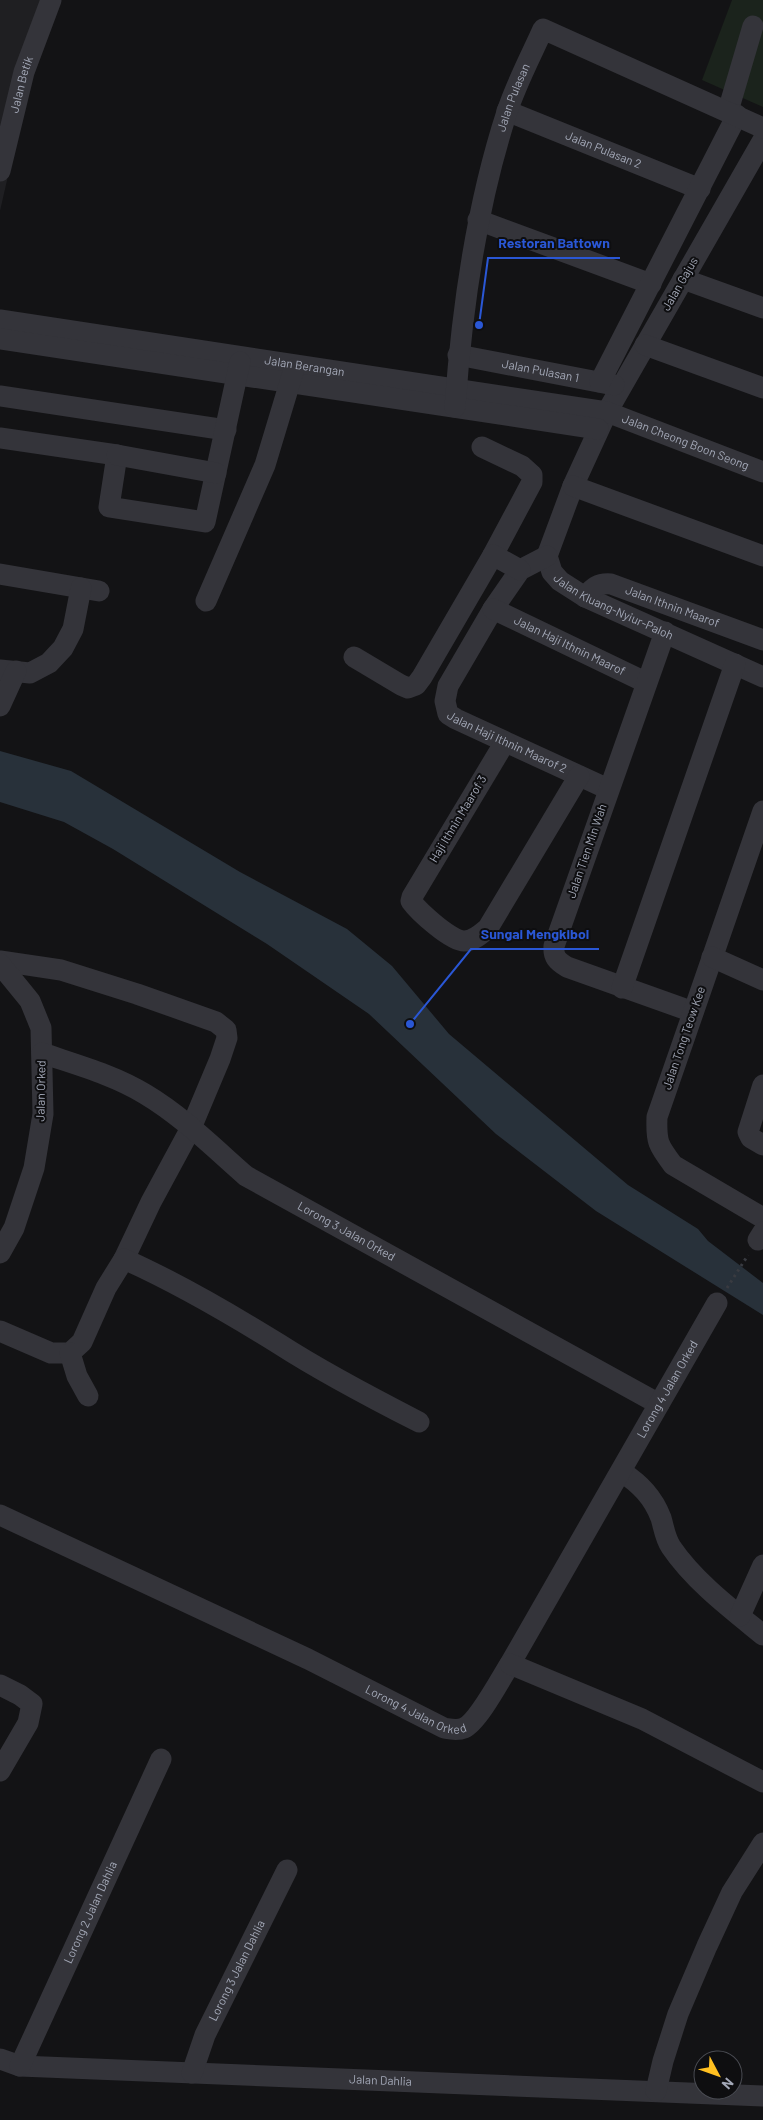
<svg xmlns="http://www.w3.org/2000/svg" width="763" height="2120" font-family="Barlow,sans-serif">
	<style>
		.built { fill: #1f1f22 }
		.green { fill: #1b231c }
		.water { fill: #28313a }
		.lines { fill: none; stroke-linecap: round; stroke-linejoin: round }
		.path { stroke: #393b41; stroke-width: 3; stroke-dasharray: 2.5 4; stroke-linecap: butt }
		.minor { stroke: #34343a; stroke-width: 21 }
		.labels { text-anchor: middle; stroke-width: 4; stroke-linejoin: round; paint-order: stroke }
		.street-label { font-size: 12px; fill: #a3a8b7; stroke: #0e0e10 }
		.leader { fill: none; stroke: #2a57d5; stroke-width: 2 }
		.callout-dot { fill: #2a57d5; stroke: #0e0e10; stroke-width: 2 }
		.callout-label { font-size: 14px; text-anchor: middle; font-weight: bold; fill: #2a57d5; stroke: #0e0e10; stroke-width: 4; stroke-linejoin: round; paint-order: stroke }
	</style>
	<rect width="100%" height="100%" fill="#131315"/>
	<!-- built -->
	<path class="built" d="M0 0H60L31 75 0 211Z"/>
	<!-- green -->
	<path class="green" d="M732 0H763V107L702 80Z"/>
	<!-- water -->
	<path class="water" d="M0 751 71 771 240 872 347 929 392 966 449 1034 628 1185 698 1229 708 1241 763 1283V1315L596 1211 496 1134 369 1014 267 944 113 849 64 822 0 802Z"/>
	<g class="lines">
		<!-- path -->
		<path class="path" d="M727 1288 748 1255"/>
		<!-- minor -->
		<g class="minor">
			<path id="s1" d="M507 111 700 189"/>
			<path d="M728 111 753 26"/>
			<path id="s2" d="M763 140 607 412 573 486 547 556 552 572 560 581 585 597 763 677"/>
			<path id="s3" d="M0 171 24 72 51 0"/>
			<path d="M478 220 651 284"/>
			<path d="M683 279 763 308"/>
			<path id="s4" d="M0 320 607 412 763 472"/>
			<path d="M0 339 598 429"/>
			<path d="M645 345 763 388"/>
			<path id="s5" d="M458 355 614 385"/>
			<path d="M600 382 737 115"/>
			<path d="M0 396 226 430"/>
			<path id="s6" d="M455 407C462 307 476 207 507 112 516 84 531 56 543 29L763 128"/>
			<path d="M0 438 117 455 109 507 205 522 240 362"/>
			<path d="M482 447 522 466 532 475V482L493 555"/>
			<path d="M117 455 216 473"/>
			<path d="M573 486 763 556"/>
			<path id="s7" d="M547 556 520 570 493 609 448 686 445 701 448 714 456 719 608 789"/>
			<path d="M0 574 99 591"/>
			<path id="s8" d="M585 597C593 587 598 583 611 584L763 640"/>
			<path d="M206 601 265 465 294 369"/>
			<path id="s9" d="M493 609 645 682"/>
			<path d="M665 632 554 946C553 957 557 961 567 967L693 1012"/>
			<path d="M354 657 401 685 408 688 416 685 422 677 493 555 520 570"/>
			<path d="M0 670 30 673 49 663 63 648 73 629 81 588"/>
			<path d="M0 706 16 671"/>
			<path d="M505 742 412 897 411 901C419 912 451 941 464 941 474 941 481 934 488 928L579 776"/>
			<path d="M763 811 657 1117C656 1142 658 1145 673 1165L763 1218"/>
			<path d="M712 957 763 980"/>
			<path d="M0 961 61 970 137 994 216 1022 226 1030 227 1038 220 1059 191 1128 151 1202 124 1259"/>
			<path d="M0 964 30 1001 41 1028 43 1114 34 1168 14 1228 0 1253"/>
			<path d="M622 988 735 664"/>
			<path id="s10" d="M42 1053C77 1065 114 1075 145 1094 182 1116 214 1148 246 1176L659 1404"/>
			<path d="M763 1085 748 1132 751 1138 763 1145"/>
			<path d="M758 1240 763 1232"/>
			<path d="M0 1331 51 1353H70L82 1342 106 1288 124 1259C178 1283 229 1313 279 1344 324 1373 372 1398 419 1422"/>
			<path d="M70 1353 77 1376 88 1396"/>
			<path d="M622 1472C640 1484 653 1497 661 1518 664 1528 665 1538 671 1547 694 1581 731 1609 763 1635"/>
			<path id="s11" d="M0 1515 308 1659 444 1728C450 1729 457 1731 464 1728 478 1722 501 1678 510 1664L717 1303"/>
			<path d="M740 1616 763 1565"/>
			<path d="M510 1664 642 1719 763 1782"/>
			<path d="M0 1685 20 1695 32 1704 28 1723 0 1771"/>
			<path id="s12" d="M0 2059 20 2066 763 2096"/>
			<path id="s13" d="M20 2066 161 1759"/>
			<path id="s14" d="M192 2073 205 2035 287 1870"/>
			<path d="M656 2091 663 2061 678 2014 707 1946 732 1892 763 1843"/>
		</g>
	</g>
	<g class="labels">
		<!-- street labels -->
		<g class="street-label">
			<text dy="4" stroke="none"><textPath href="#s3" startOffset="89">Jalan Betik</textPath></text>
			<text dy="4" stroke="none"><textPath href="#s6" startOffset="316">Jalan Pulasan</textPath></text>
			<text dy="4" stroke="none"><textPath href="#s1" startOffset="104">Jalan Pulasan 2</textPath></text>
			<text transform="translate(680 284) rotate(-60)" y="4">Jalan Gajus</text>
			<text dy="4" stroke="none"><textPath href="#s4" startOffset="308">Jalan Berangan</textPath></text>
			<text dy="4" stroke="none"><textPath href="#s5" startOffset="84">Jalan Pulasan 1</textPath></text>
			<text dy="4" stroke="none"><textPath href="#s4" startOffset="698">Jalan Cheong Boon Seong</textPath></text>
			<text dy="4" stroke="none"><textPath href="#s2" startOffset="558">Jalan Kluang-Nyiur-Paloh</textPath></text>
			<text dy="4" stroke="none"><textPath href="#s8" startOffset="96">Jalan Ithnin Maarof</textPath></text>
			<text dy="4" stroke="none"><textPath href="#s9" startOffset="85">Jalan Haji Ithnin Maarof</textPath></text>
			<text dy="4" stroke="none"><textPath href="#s7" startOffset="261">Jalan Haji Ithnin Maarof 2</textPath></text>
			<text transform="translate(458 819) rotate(-59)" y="4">Haji Ithnin Maarof 3</text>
			<text transform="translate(587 851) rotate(-71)" y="4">Jalan Tien Min Wah</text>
			<text transform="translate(684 1038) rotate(-71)" y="4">Jalan Tong Teow Kee</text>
			<text transform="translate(41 1091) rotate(-89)" y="4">Jalan Orked</text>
			<text dy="4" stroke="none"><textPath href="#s10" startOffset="356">Lorong 3 Jalan Orked</textPath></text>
			<text dy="4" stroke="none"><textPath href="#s11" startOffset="909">Lorong 4 Jalan Orked</textPath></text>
			<text dy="4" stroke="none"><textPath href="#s11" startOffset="460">Lorong 4 Jalan Orked</textPath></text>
			<text dy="4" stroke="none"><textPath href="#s13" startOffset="169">Lorong 2 Jalan Dahlia</textPath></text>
			<text dy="4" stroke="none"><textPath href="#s14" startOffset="112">Lorong 3 Jalan Dahlia</textPath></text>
			<text dy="4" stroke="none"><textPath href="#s12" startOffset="382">Jalan Dahlia</textPath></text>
		</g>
	</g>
	<!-- callouts -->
	<path class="leader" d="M479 325L488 258H620M410 1024L471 949H599"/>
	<g class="callout-dot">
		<circle cx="479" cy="325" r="5"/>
		<circle cx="410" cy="1024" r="5"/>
	</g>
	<g class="callout-label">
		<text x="554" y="248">Restoran Battown</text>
		<text x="535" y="939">Sungai Mengkibol</text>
	</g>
	<!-- north arrow -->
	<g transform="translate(718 2075) rotate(131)"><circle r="24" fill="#0e0e10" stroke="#4a4c53"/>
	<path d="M0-4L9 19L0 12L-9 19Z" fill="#ffc021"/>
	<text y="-8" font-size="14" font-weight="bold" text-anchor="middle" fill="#a3a8b7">N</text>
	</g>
</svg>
